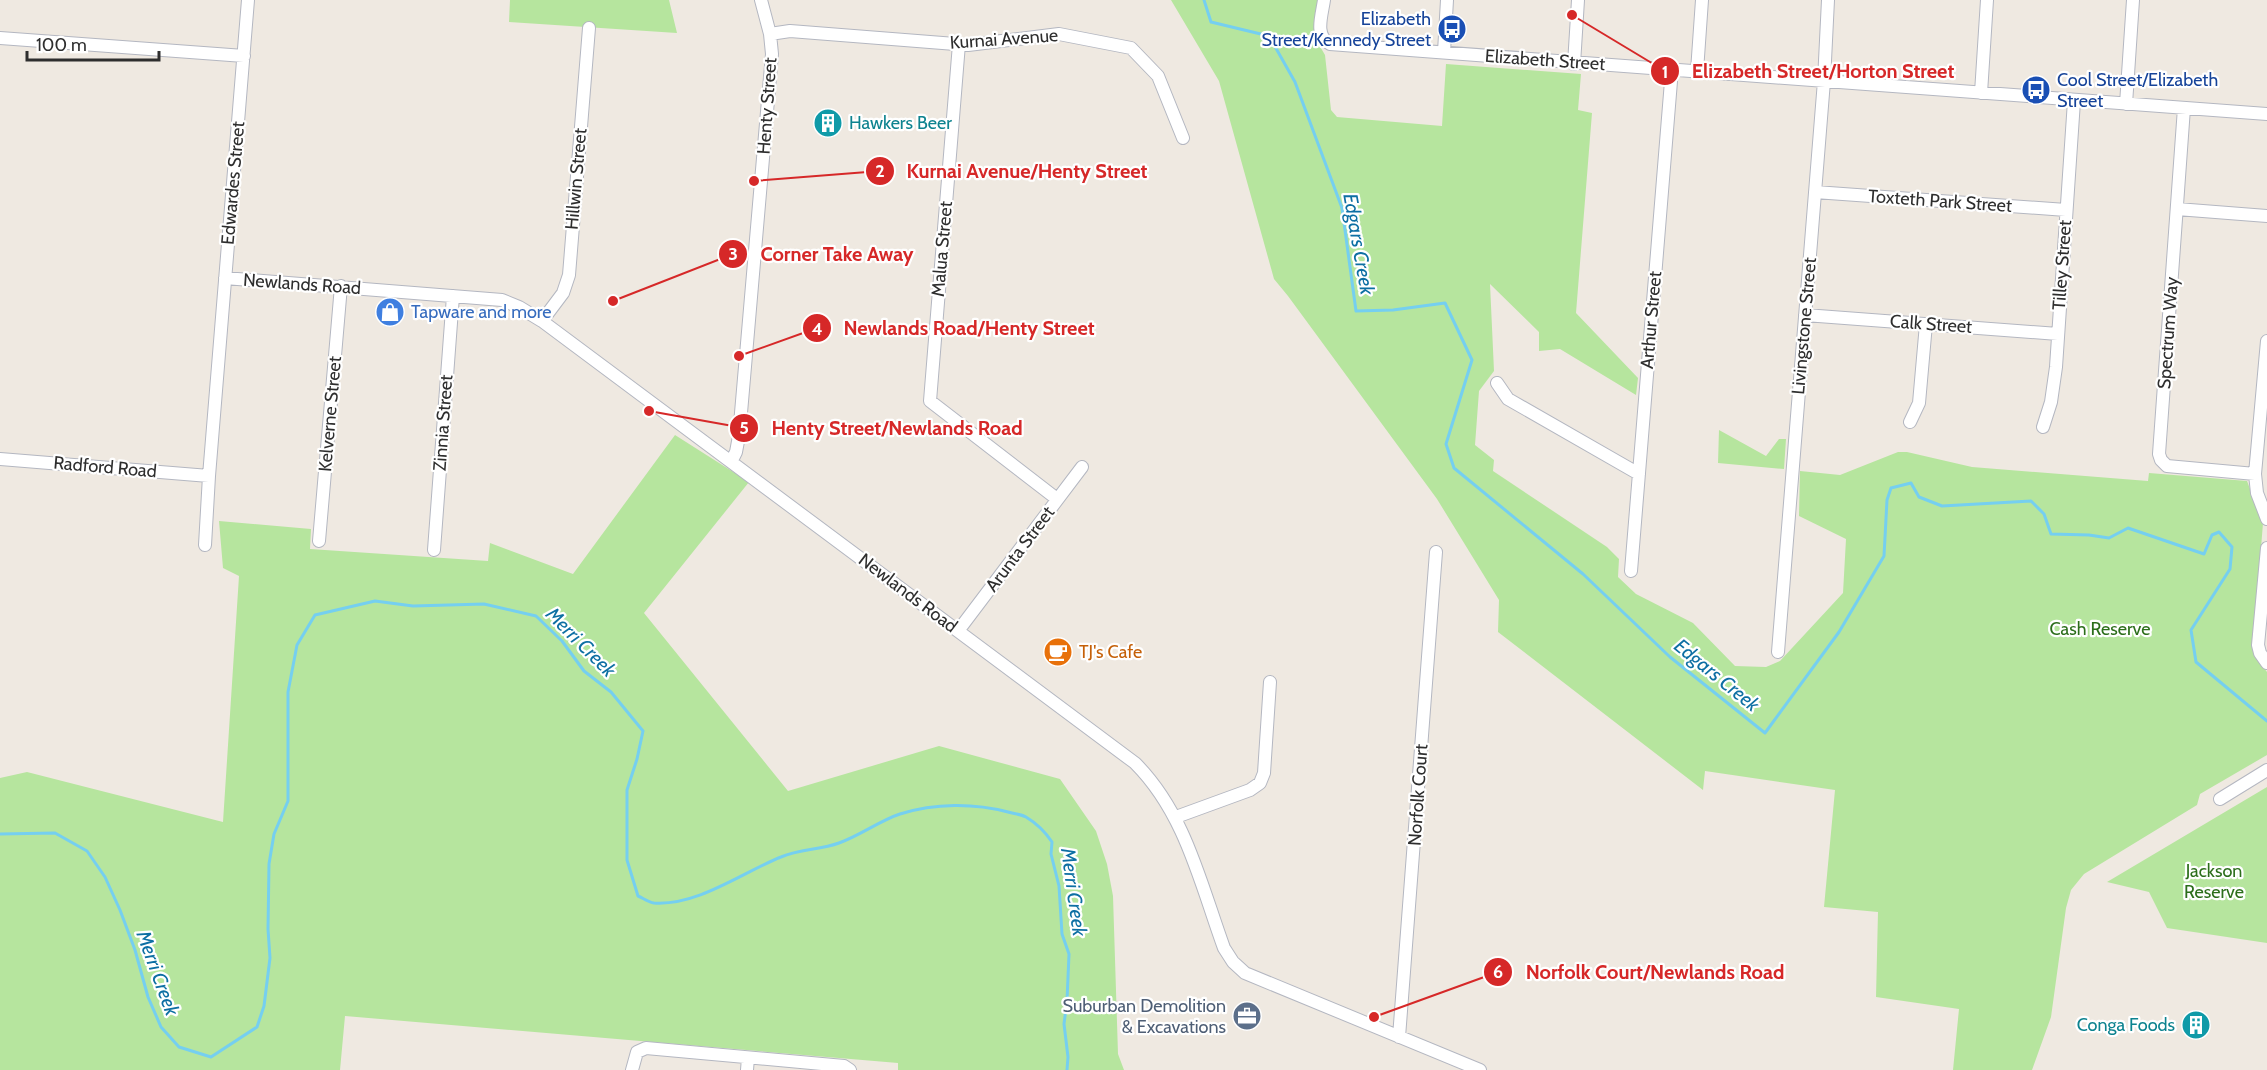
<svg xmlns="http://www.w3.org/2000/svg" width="2267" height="1070" font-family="Cabin,sans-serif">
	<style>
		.green { fill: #b6e59e }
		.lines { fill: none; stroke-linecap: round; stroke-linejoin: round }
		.stream { stroke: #75cff0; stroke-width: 3 }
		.minor-casing { stroke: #b4b7c1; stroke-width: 14 }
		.minor { stroke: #fff; stroke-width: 12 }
		.labels { text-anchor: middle; stroke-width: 4.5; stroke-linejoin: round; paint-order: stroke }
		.transit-label { font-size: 18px; fill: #164399; stroke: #fff; text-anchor: end }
		.street-label { font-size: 18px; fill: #2e2e2e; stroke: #fff }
		.culture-label { font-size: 18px; fill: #0d838f; stroke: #fff; text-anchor: start }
		.shop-label { font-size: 18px; fill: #366cbe; stroke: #fff; text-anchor: start }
		.park-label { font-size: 18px; fill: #2c6e1b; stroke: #fff }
		.food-label { font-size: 18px; fill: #c56008; stroke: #fff; text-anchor: start }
		.service-label { font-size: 18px; fill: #4e5e75; stroke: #fff; text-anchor: end }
		.water-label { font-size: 20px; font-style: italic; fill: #0d6fa3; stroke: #fff }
		.leader { fill: none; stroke: #d62828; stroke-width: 2 }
		.callout-dot { fill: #d62828; stroke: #fff; stroke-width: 2 }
		.mark-label { font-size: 18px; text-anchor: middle; font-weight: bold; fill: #fff }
		.callout-label { font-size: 20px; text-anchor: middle; font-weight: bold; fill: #d62828; stroke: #fff; stroke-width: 4.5; stroke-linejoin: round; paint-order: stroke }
	</style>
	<rect width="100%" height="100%" fill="#efe9e1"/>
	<!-- green -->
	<path class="green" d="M510 0H669L677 33 509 22Z
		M1171 0H1318L1326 42 1314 43H1318L1325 55 1331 110 1337 117 1442 126 1446 64 1581 74 1578 110 1592 113 1576 313 1638 378 1636 395 1560 349 1539 351V332L1490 284 1494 371 1479 391 1475 445 1494 460 1493 471 1607 547 1619 559 1618 577 1636 594 1693 623 1735 666 1766 667 1780 661 1843 593 1846 539 1799 516 1800 471 1840 475 1898 452H1907L1972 467 2148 481 2149 473 2247 481 2263 523 2253 648 2255 656 2267 672V755L2200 794 2197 805 2084 874 2071 890 2066 908 2051 1017 2032 1070H1953L1959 1009 1876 997 1878 912 1824 907 1835 790 1705 771 1703 790 1498 632 1499 600 1437 499 1288 296 1274 279 1219 81Z
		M1719 430 1766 456 1779 439H1786L1784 469 1718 463Z
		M675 435 749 482 644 613 788 791 939 746 1060 779 1096 831 1107 864 1113 896 1118 1054 1124 1070H898V1063L345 1016 340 1070H0V778L27 772 223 822 239 576 223 568 219 521 311 529 310 549 488 561 490 543 573 574Z
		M2267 787V943L2167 928 2149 892 2107 882Z"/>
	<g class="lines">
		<!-- stream -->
		<path class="stream" d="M1204 0 1211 22 1269 36 1295 82 1342 208 1356 311 1393 310 1445 303 1472 360 1446 444 1454 468 1583 574 1670 657 1765 733 1839 632 1884 556 1887 500 1891 488 1911 483 1919 497 1942 506 2031 501 2044 514 2051 534 2089 535 2109 538 2128 528 2204 554 2212 535 2219 532 2232 547 2230 569 2191 630 2196 662 2267 721
			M0 834 55 833 87 851 105 877 120 910 135 950 148 997 161 1027 179 1047 211 1057 257 1027 264 1006 270 958 268 929 269 864 274 834 288 801V692L297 645 315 615 375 601 413 606 484 604 536 616 562 641 584 671 611 692 643 731 637 759 627 790V860L638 896C643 898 648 902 654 903 698 906 743 872 781 857 800 849 820 850 839 843 859 836 881 820 900 814 935 803 974 803 1008 812 1014 814 1021 814 1026 817 1036 823 1046 833 1052 842L1051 854 1059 886 1062 934 1069 954 1067 1001 1064 1024 1068 1057 1067 1070"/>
		<!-- minor casing -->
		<g class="minor-casing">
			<path id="minor" d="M1324 0C1322 15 1314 36 1330 44L2267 114
				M770 34 790 31 968 45 1059 34 1131 48 1158 76 1183 138
				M0 38 244 56
				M959 44 930 401 1057 499
				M1444 52 1447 0
				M1574 64 1578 0
				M1697 71 1702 0
				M1981 93 1987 0
				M2126 104 2133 0
				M2184 108 2159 454 2161 460 2167 466 2255 474
				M1815 192 2066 210
				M2177 209 2267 216
				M225 278 502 300 519 307 542 321 1135 763C1185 813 1200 882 1224 948L1233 962 1245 973 1480 1070
				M1805 315 2058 334
				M542 321 563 293 569 275 589 28
				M2267 341 2255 474 2257 493 2267 519
				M1497 383 1508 399 1639 474
				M1910 422 1919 403 1926 324
				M2043 427 2051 402 2056 367 2074 101
				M0 459 209 476
				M731 462 736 452 739 436 772 54 770 34 761 0
				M319 541 341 286
				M205 545 209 476 248 0
				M2267 548 2258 645 2260 653 2267 663
				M434 550 453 296
				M1631 571 1672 69
				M958 631 1082 467
				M1778 652 1824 81 1828 0
				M2220 799 2267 770
				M1176 817 1250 790 1260 783 1264 773 1270 682
				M1399 1037 1436 552
				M632 1070 637 1052 646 1048 844 1066 850 1070
				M747 1070 748 1058"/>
		</g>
		<!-- minor -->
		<use href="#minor" class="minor"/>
	</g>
	<!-- icons -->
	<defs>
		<g id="bus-disc" transform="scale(1.5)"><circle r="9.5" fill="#1a4fb4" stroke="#fff"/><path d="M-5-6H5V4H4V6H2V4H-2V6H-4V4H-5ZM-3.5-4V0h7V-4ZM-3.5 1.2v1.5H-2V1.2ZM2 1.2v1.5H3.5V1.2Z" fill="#fff"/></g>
		<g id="building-disc" transform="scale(1.5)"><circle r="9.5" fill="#0f9aa8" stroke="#fff"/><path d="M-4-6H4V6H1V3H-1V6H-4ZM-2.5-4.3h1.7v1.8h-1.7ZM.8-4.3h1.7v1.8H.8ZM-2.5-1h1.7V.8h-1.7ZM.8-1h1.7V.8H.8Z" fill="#fff"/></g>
		<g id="shop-disc" transform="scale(1.5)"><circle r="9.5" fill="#3f7fe0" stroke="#fff"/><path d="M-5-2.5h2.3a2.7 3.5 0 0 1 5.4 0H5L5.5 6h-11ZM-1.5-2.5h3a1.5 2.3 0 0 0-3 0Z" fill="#fff"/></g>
		<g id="cafe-disc" transform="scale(1.5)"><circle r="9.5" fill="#e8710a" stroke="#fff"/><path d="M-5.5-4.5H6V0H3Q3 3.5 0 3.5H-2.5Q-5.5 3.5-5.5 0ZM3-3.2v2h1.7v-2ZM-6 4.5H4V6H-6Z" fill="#fff"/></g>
		<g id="office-disc" transform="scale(1.5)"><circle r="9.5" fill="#5c6f8a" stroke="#fff"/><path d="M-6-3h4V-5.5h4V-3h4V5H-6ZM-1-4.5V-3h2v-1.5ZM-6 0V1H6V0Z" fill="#fff"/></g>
	</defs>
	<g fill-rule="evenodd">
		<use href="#bus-disc" x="1452" y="29"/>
		<use href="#bus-disc" x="2036" y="90"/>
		<use href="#building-disc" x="828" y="123"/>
		<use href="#shop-disc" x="390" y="312"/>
		<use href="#cafe-disc" x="1058" y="652"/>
		<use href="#office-disc" x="1247" y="1016"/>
		<use href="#building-disc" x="2196" y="1025"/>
	</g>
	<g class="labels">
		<!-- transit labels -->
		<g class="transit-label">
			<text x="1431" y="25">Elizabeth<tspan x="1431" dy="21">Street/Kennedy Street</tspan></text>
			<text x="2057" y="86" text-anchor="start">Cool Street/Elizabeth<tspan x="2057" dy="21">Street</tspan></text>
		</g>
		<!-- street labels -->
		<g class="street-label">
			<text transform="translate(1004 39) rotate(-4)" y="6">Kurnai Avenue</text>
			<text transform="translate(1545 60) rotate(4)" y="6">Elizabeth Street</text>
			<text transform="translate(767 106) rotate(-86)" y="6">Henty Street</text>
			<text transform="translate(576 179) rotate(-85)" y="6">Hillwin Street</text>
			<text transform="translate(233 183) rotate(-85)" y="6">Edwardes Street</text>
			<text transform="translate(1940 201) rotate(4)" y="6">Toxteth Park Street</text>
			<text transform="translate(942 249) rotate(-85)" y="6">Malua Street</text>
			<text transform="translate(2062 265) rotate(-86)" y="6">Tilley Street</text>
			<text transform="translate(302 284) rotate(4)" y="6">Newlands Road</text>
			<text transform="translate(1651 320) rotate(-85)" y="6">Arthur Street</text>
			<text transform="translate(1931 324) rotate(4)" y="6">Calk Street</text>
			<text transform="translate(1804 326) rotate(-85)" y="6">Livingstone Street</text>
			<text transform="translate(2168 333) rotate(-86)" y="6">Spectrum Way</text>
			<text transform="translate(330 414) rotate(-85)" y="6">Kelverne Street</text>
			<text transform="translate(443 423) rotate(-86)" y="6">Zinnia Street</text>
			<text transform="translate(105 467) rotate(5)" y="6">Radford Road</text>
			<text transform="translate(1020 549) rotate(-53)" y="6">Arunta Street</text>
			<text transform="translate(908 593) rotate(37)" y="6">Newlands Road</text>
			<text transform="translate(1418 795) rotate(-86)" y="6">Norfolk Court</text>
		</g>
		<!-- culture labels -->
		<g class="culture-label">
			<text x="849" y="129">Hawkers Beer</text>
			<text x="2175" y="1031" text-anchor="end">Conga Foods</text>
		</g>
		<!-- shop labels -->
		<g class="shop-label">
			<text x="411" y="318">Tapware and more</text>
		</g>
		<!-- park labels -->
		<g class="park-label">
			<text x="2100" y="635">Cash Reserve</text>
			<text x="2214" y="877">Jackson<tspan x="2214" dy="21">Reserve</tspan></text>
		</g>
		<!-- food labels -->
		<g class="food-label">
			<text x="1079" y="658">TJ's Cafe</text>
		</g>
		<!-- service labels -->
		<g class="service-label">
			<text x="1226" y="1012">Suburban Demolition<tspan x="1226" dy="21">&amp; Excavations</tspan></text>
		</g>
		<!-- water labels -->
		<g class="water-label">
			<text transform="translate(1359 244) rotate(80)" y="7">Edgars Creek</text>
			<text transform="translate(581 642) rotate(45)" y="7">Merri Creek</text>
			<text transform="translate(1717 675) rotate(39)" y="7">Edgars Creek</text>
			<text transform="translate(1074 892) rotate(82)" y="7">Merri Creek</text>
			<text transform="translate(158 973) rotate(70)" y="7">Merri Creek</text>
		</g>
	</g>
	<!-- callouts -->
	<path class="leader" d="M1572 15L1665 71M754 181L880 171M613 301L733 254M739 356L817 328M649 411L744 428M1374 1017L1498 972"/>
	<g class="callout-dot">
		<circle cx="1572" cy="15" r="6"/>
		<circle cx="754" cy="181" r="6"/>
		<circle cx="613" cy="301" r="6"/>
		<circle cx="739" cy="356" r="6"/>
		<circle cx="649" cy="411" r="6"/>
		<circle cx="1374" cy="1017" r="6"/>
		<circle cx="1665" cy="71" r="15"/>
		<circle cx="880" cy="171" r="15"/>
		<circle cx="733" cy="254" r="15"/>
		<circle cx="817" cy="328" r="15"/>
		<circle cx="744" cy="428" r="15"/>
		<circle cx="1498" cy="972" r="15"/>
	</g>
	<g class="mark-label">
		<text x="1665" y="78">1</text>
		<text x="880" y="177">2</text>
		<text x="733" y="260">3</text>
		<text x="817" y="335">4</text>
		<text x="744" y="434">5</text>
		<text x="1498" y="978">6</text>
	</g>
	<g class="callout-label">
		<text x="1823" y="78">Elizabeth Street/Horton Street</text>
		<text x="1027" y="178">Kurnai Avenue/Henty Street</text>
		<text x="837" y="261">Corner Take Away</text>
		<text x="969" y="335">Newlands Road/Henty Street</text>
		<text x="897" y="435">Henty Street/Newlands Road</text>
		<text x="1655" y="979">Norfolk Court/Newlands Road</text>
	</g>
	<!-- scale -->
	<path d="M27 51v9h132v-9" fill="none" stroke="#2e2e2e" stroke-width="3"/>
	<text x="36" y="51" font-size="18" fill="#2e2e2e" stroke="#ffffff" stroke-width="4.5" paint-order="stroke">100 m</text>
</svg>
